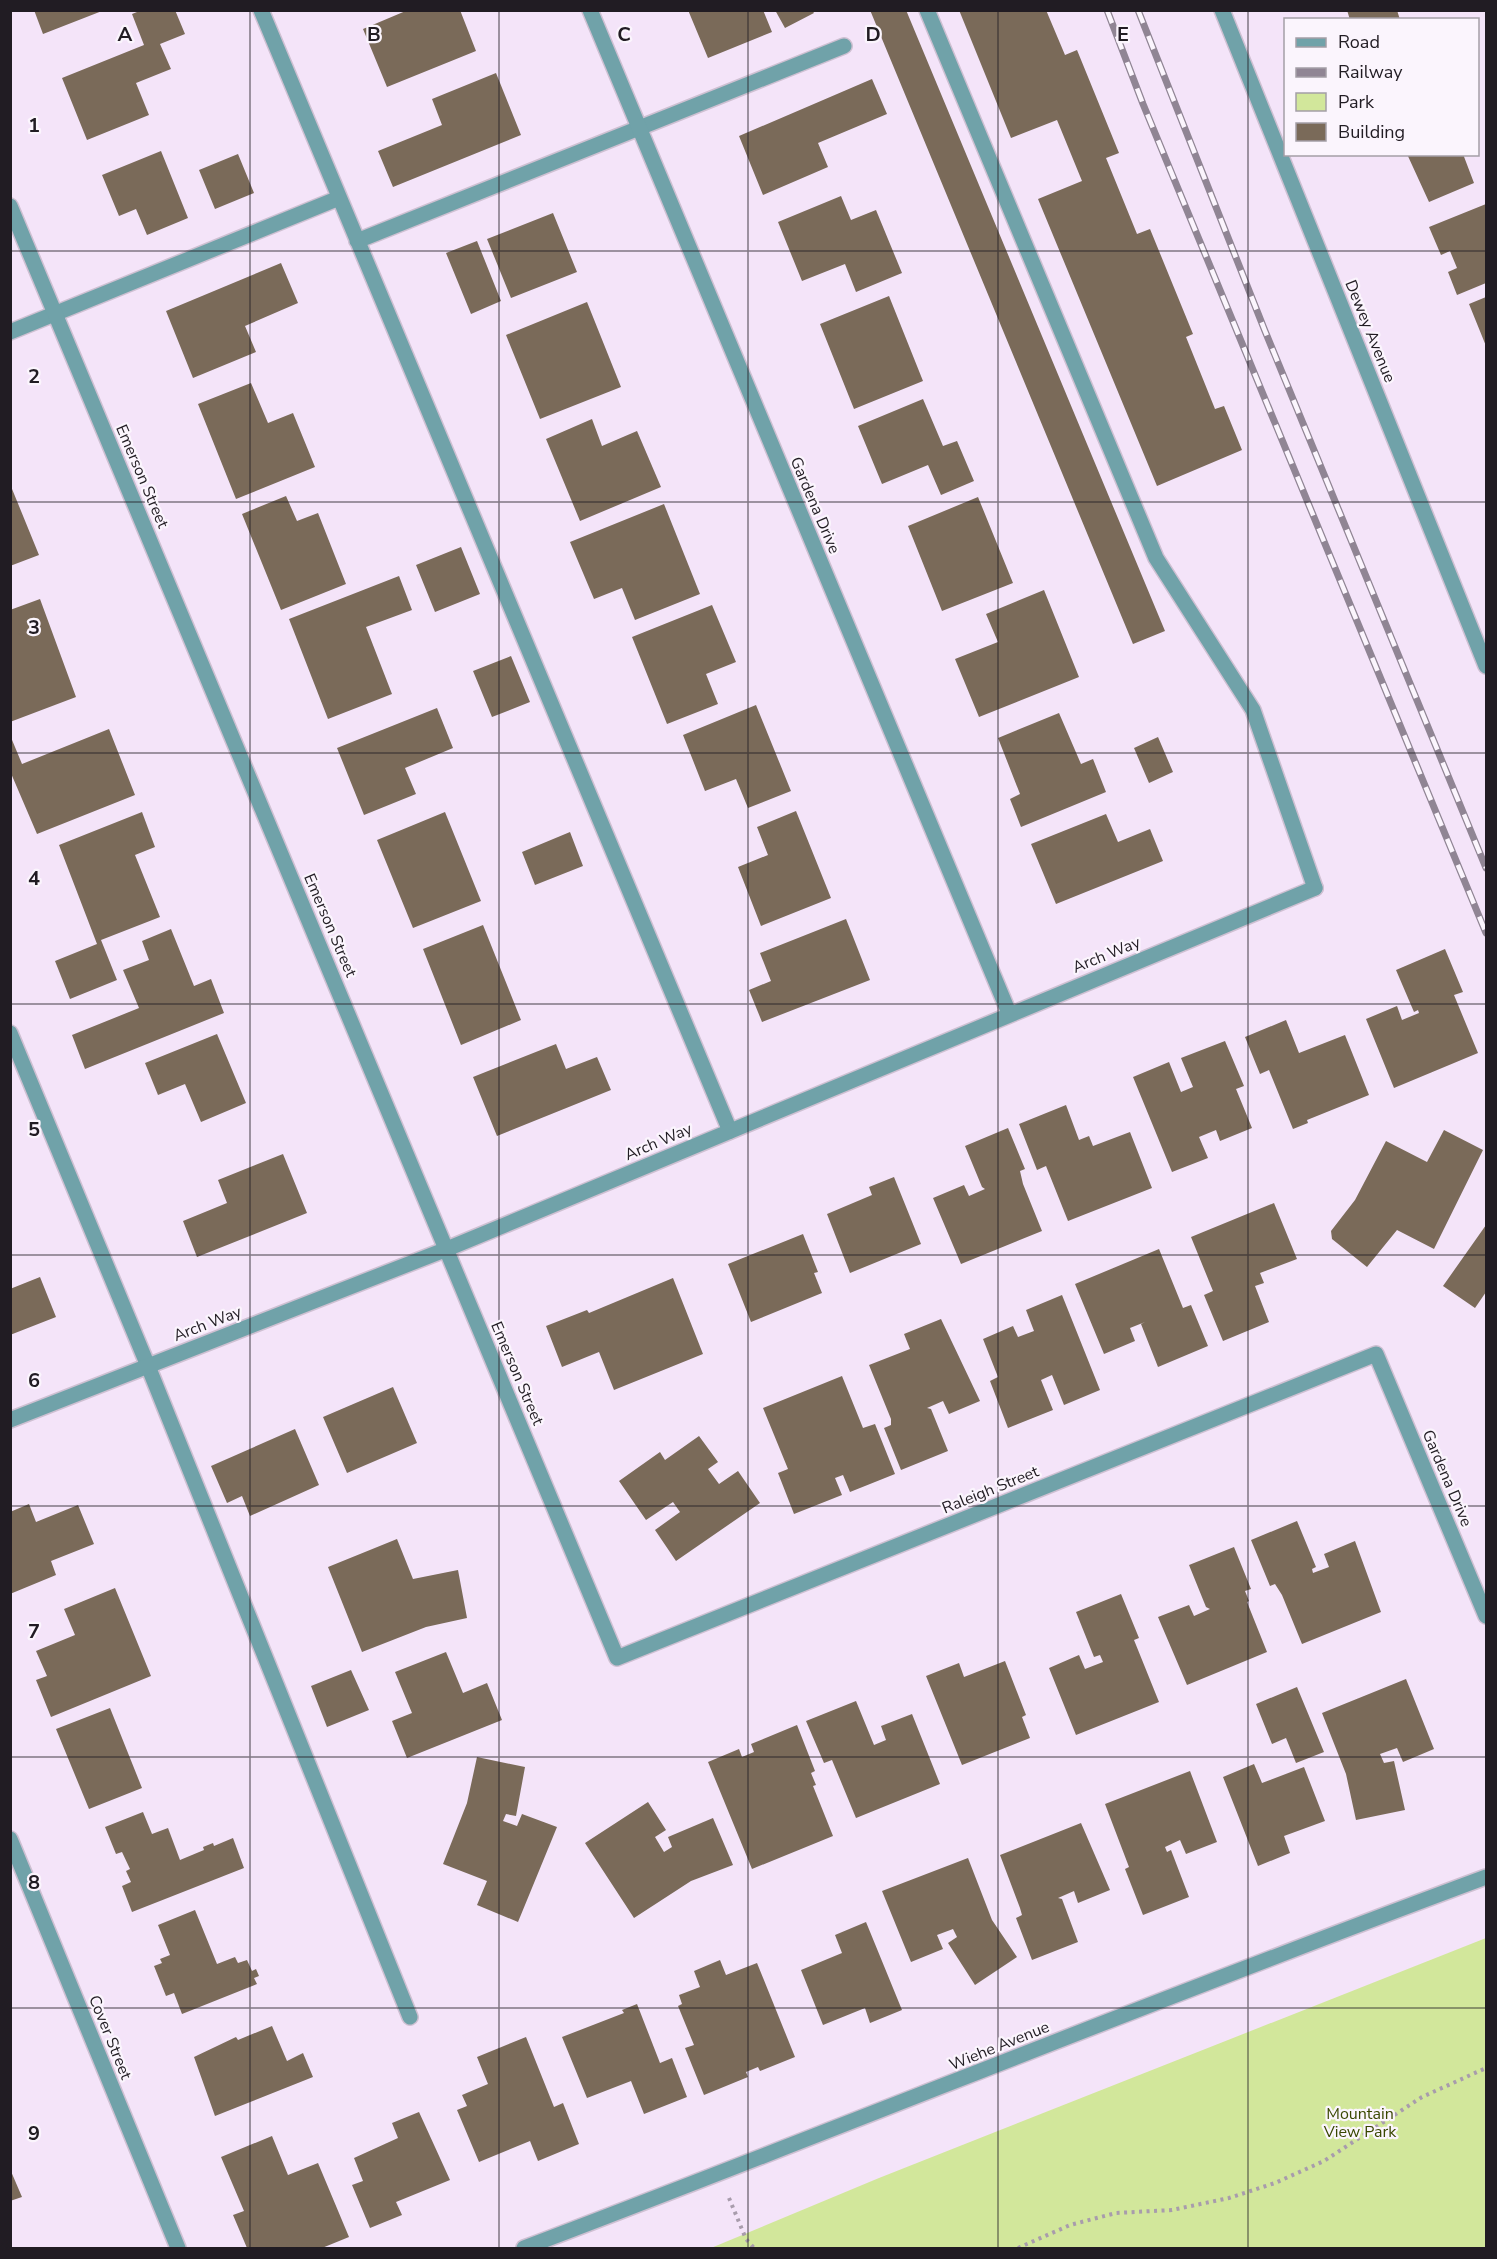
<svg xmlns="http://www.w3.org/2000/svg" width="1497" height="2259" font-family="'Nunito Sans',sans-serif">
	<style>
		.green { fill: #d2e79b }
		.building { fill: #7a6a59 }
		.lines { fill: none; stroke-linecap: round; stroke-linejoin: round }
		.service-casing { stroke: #cec0d2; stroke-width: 18 }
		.minor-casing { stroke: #cec0d2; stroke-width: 18 }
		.tertiary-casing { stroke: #cec0d2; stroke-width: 18 }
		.path { stroke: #a89cac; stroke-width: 4; stroke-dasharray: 3 4.5; stroke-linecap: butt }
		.service { stroke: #70a2a9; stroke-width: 15 }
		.minor { stroke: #70a2a9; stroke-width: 15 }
		.tertiary { stroke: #70a2a9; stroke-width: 15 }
		.rail-casing { stroke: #908594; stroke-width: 7 }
		.rail { stroke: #fbf5fd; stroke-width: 4.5; stroke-dasharray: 14; stroke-linecap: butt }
		.grid { fill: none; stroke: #211c23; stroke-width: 1.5; stroke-opacity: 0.55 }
		.labels { text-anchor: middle; stroke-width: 4.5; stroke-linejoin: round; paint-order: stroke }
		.street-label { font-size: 16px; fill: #211c23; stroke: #fbf5fd }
		.park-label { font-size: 16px; fill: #394700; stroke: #fbf5fd }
		.grid-label { font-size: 20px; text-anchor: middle; font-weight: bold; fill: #211c23; stroke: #fbf5fd; stroke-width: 4.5; stroke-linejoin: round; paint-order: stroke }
	</style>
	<rect width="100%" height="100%" fill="#f4e4f9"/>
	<!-- green -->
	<path class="green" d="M1486 1938V2248H711L879 2178Z"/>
	<!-- building -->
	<path class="building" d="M34 10H102V11L43 34Z
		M142 10H175L185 34 160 44 171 69 136 83 149 115 87 140 62 78 144 45 132 14Z
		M408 10H460L476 51 387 87 363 29Z
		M688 10H763L772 32 708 58Z
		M775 10H812L814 13 785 28Z
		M870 10H906L1165 631 1133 644Z
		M959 10H1046L1065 55 1077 50 1119 153 1106 158 1137 234 1150 229 1193 334 1186 337 1215 409 1224 406 1242 450 1157 486 1038 199 1082 181 1057 120 1011 138Z
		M1347 10H1397L1400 20H1350Z
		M496 73 521 135 393 187 378 151 442 125 432 99Z
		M872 79 887 114 818 143 828 167 763 195 739 136Z
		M161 151 188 218 147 235 136 209 119 216 102 175Z
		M238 154 254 193 215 209 199 170Z
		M1407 154H1463L1474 183 1429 202Z
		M841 196 851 220 876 210 902 273 856 292 845 264 802 281 778 222Z
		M1486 204V283L1457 295 1448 272 1457 268 1450 251 1441 255 1429 227Z
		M553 213 577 272 511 298 487 239Z
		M477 241 501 301 471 314 446 253Z
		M281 263 298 303 245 326 256 352 193 378 166 311Z
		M889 296 923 381 854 409 820 324Z
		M1486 297V346L1469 304Z
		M587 302 621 387 540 419 506 335Z
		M251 383 268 423 293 413 315 467 236 499 198 404Z
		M923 399 943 446 957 441 974 481 941 495 928 465 882 484 858 426Z
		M592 419 602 446 637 431 661 487 580 521 546 439Z
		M10 484 39 555 10 566Z
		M286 496 297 521 318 513 346 584 281 610 242 514Z
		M978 497 1013 583 942 611 908 526Z
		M664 504 700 594 635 620 622 588 594 599 570 542Z
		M461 547 480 594 435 612 416 565Z
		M399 576 412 610 366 627 392 694 328 719 289 619Z
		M1044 590 1079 677 979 717 955 659 998 642 986 614Z
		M40 599 76 697 10 722V610Z
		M712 605 736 662 706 674 718 704 667 724 632 637Z
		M511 656 530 702 492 717 473 671Z
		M756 705 791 791 748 808 736 779 705 791 683 735Z
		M437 708 453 748 405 768 416 794 364 815 337 748Z
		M1059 713 1081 764 1093 759 1106 792 1021 827 1010 799 1020 794 998 738Z
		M109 729 135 795 37 834 10 771V735L22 764Z
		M1158 737 1173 772 1149 783 1134 748Z
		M796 811 831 898 761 926 738 867 768 855 757 827Z
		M142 812 155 847 135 855 160 917 101 940 117 980 70 999 55 961 97 944 59 845Z
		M445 812 481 901 413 928 377 840Z
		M1106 814 1118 842 1150 829 1163 861 1056 904 1031 844Z
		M570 832 583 866 535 885 522 852Z
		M846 919 870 980 762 1022 749 990 771 981 760 953Z
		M483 925 521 1020 461 1045 423 949Z
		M171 929 194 986 211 979 224 1013 85 1069 72 1035 139 1008 123 970 149 960 142 941Z
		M1445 949 1463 992 1454 995 1478 1053 1394 1088 1366 1019 1397 1006 1402 1020 1419 1013 1418 1010 1414 1012 1396 970Z
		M1286 1020 1299 1053 1345 1035 1369 1095 1307 1120 1308 1123 1293 1129 1269 1070 1260 1074 1245 1037Z
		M217 1034 246 1103 201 1122 185 1084 158 1095 145 1063Z
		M1225 1041 1244 1086 1236 1089 1252 1128 1220 1141 1216 1130 1199 1137 1208 1158 1172 1172 1133 1077 1169 1062 1181 1092 1193 1087 1181 1058Z
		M556 1044 566 1069 597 1057 611 1090 497 1136 473 1077Z
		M1066 1105 1079 1140 1089 1136 1093 1146 1130 1132 1152 1188 1068 1221 1046 1166 1037 1170 1019 1124Z
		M1008 1128 1025 1169 1020 1171 1023 1184 1042 1231 961 1264 933 1198 964 1185 969 1196 985 1189 982 1187 965 1146Z
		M1444 1130 1483 1150 1434 1249 1397 1230 1367 1267 1332 1239 1331 1231 1355 1200 1386 1141 1427 1162Z
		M283 1154 307 1213 197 1257 183 1221 227 1203 218 1180Z
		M894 1177 921 1244 850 1273 827 1214 872 1195 869 1187Z
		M1274 1203 1297 1259 1260 1273 1264 1283 1255 1286 1269 1322 1223 1341 1204 1295 1213 1291 1191 1237Z
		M1486 1225V1292L1475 1308 1443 1286Z
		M803 1234 818 1272 814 1273 822 1293 751 1322 728 1264Z
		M1159 1249 1183 1308 1191 1305 1208 1346 1158 1367 1141 1324 1145 1322 1130 1328 1135 1341 1104 1354 1075 1284Z
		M40 1277 56 1317 10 1335V1289Z
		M673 1278 703 1354 614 1390 599 1352 562 1367 546 1326 587 1310 589 1313Z
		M1062 1295 1100 1390 1064 1405 1052 1375 1041 1380 1053 1410 1008 1428 990 1381 998 1377 983 1339 1013 1326 1018 1337 1034 1331 1026 1310Z
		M941 1319 980 1401 949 1414 943 1401 927 1408 931 1409 948 1451 901 1470 884 1428 891 1425V1419L869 1365 910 1349 904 1334Z
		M842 1376 863 1428 875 1424 895 1474 850 1492 843 1475 835 1478 842 1495 794 1514 778 1473 788 1469 763 1408Z
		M393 1387 417 1443 347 1473 323 1417Z
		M295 1429 319 1485 250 1516 242 1496 227 1503 211 1466Z
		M699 1436 718 1462 708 1469 719 1484 738 1471 760 1503 676 1561 655 1530 680 1512 673 1502 646 1520 619 1481 660 1452 665 1460Z
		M29 1504 36 1522 78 1505 94 1544 51 1561 56 1575 10 1594V1512Z
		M1297 1521 1316 1567 1312 1569 1313 1573 1329 1567 1324 1554 1355 1541 1381 1612 1302 1644 1282 1595 1275 1584 1270 1586 1251 1540Z
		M397 1539 413 1579 458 1570 467 1618 426 1627 362 1652 328 1567Z
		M1234 1547 1251 1589 1245 1591 1249 1601 1247 1602 1267 1652 1187 1685 1158 1617 1189 1605 1194 1616 1210 1609 1206 1607 1189 1565Z
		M115 1588 151 1676 51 1717 36 1680 47 1676 36 1651 75 1635 64 1609Z
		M1121 1594 1139 1638 1134 1640 1159 1702 1076 1735 1049 1668 1079 1655 1085 1669 1103 1662 1100 1655 1094 1657 1076 1612Z
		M446 1652 463 1693 487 1683 502 1720 407 1758 392 1721 412 1713 395 1672Z
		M1005 1661 1026 1715 1022 1717 1030 1738 962 1765 926 1676 959 1663 964 1677Z
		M351 1670 369 1710 327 1727 311 1686Z
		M1406 1679 1434 1749 1403 1762 1397 1748 1380 1754 1384 1763 1394 1761 1405 1810 1356 1820 1346 1774 1322 1713Z
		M1297 1687 1324 1752 1296 1763 1286 1738 1272 1744 1256 1704Z
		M856 1701 874 1745 886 1740 881 1726 912 1714 940 1784 856 1818 832 1760 824 1763 806 1721Z
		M110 1708 142 1788 89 1809 56 1729Z
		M797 1725 815 1771 811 1773 816 1785 813 1786 833 1836 752 1869 708 1762 739 1749 742 1757 754 1752 751 1744Z
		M477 1757 525 1767 516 1816 506 1814 503 1821 517 1826 522 1814 557 1827 518 1922 477 1905 487 1881 443 1864 467 1803Z
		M1254 1764 1262 1783 1304 1767 1325 1821 1284 1836 1290 1853 1258 1866 1223 1777Z
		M1190 1771 1217 1842 1186 1854 1180 1840 1165 1847 1167 1852 1171 1850 1189 1897 1143 1915 1125 1869 1129 1867 1105 1804Z
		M648 1802 666 1830 655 1837 664 1852 672 1847 668 1837 713 1818 733 1865 691 1881 634 1918 585 1843Z
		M143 1812 152 1834 168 1828 180 1860 204 1850 203 1847 213 1843 214 1846 233 1838 244 1868 132 1912 122 1886 131 1882 126 1871 130 1869 122 1852 116 1854 105 1827Z
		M1081 1823 1110 1890 1078 1903 1074 1891 1058 1898 1062 1899 1078 1942 1032 1960 1016 1918 1022 1915 1020 1908 1000 1855Z
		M968 1858 992 1920 1017 1957 975 1985 948 1943 957 1937 953 1929 937 1935 943 1949 911 1962 882 1891Z
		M195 1910 217 1964 235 1957 238 1963 247 1960 252 1971 256 1969 259 1976 254 1978 257 1984 182 2014 174 1993 166 1996 154 1966 162 1963 160 1959 170 1955 158 1925Z
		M866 1922 902 2010 870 2023 865 2008 823 2025 801 1970 842 1953 835 1935Z
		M720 1960 726 1975 757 1963 795 2057 760 2071 758 2067 746 2072 748 2077 704 2095 685 2048 694 2045 678 2006 682 2004 679 1995 700 1987 694 1971Z
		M637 2004 660 2063 672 2058 687 2097 644 2114 631 2081 587 2098 562 2037 624 2013 622 2010Z
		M272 2026 287 2061 303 2053 313 2077 215 2116 194 2057 236 2037 238 2040Z
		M526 2037 554 2107 563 2103 579 2144 538 2161 530 2141 479 2162 457 2110 467 2106 462 2095 488 2084 477 2057Z
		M419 2112 450 2180 396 2202 402 2215 370 2228 352 2185 363 2181 354 2158 398 2138 392 2123Z
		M272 2136 288 2175 318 2163 349 2237 322 2248H247L233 2215 244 2211 221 2157Z
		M10 2169 22 2197 10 2201Z"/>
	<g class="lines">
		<!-- service casing -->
		<g class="service-casing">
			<path id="service" d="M261 10 730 1131
				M927 10 1156 558 1253 710 1315 888
				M357 241 844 46
				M10 332 339 198
				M10 1033 148 1366 410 2017"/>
		</g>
		<!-- minor casing -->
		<g class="minor-casing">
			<path id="minor" d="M590 10 1009 1013
				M10 206 617 1658 1376 1354 1486 1616
				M10 1420 447 1249 1315 888
				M10 1839 178 2248
				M524 2248C846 2126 1164 1996 1486 1877"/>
		</g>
		<!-- tertiary casing -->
		<g class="tertiary-casing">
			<path id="tertiary" d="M1222 10 1486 666"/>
		</g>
		<!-- path -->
		<path class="path" d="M729 2198 746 2239 754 2248
			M1018 2248 1070 2225 1116 2213 1172 2210 1229 2198 1275 2183 1324 2161 1422 2097 1486 2068"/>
		<!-- service -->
		<use href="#service" class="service"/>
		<!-- minor -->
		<use href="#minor" class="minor"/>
		<!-- tertiary -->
		<use href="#tertiary" class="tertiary"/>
		<!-- rail casing -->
		<g class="rail-casing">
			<path id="rail" d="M1107 10 1143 104 1486 933
				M1138 10 1265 331 1486 868"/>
		</g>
		<!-- rail -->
		<use href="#rail" class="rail"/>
	</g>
	<!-- grid -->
	<path class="grid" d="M250 10V2248M499 10V2248M748 10V2248M998 10V2248M1248 10V2248M10 251H1486M10 502H1486M10 753H1486M10 1004H1486M10 1255H1486M10 1506H1486M10 1757H1486M10 2008H1486"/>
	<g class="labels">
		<!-- street labels -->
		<g class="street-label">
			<text transform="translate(1371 331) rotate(68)" y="6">Dewey Avenue</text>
			<text transform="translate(143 476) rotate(67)" y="6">Emerson Street</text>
			<text transform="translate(816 505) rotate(67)" y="6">Gardena Drive</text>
			<text transform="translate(331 925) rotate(67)" y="6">Emerson Street</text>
			<text transform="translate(1106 954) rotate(-22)" y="6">Arch Way</text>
			<text transform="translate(658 1141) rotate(-23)" y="6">Arch Way</text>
			<text transform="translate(207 1323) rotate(-21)" y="6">Arch Way</text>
			<text transform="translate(518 1373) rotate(67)" y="6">Emerson Street</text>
			<text transform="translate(1448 1478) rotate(67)" y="6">Gardena Drive</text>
			<text transform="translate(990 1489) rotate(-22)" y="6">Raleigh Street</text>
			<text transform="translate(111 2037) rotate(68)" y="6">Cover Street</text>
			<text transform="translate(999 2045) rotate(-22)" y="6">Wiehe Avenue</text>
		</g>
		<!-- park labels -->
		<g class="park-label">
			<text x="1360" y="2119">Mountain<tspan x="1360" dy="18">View Park</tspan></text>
		</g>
	</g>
	<g class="grid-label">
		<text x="125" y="41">A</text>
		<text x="374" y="41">B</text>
		<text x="624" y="41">C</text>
		<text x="873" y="41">D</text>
		<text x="1123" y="41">E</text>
		<text x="34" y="132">1</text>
		<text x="34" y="383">2</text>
		<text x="34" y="634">3</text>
		<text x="34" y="885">4</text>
		<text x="34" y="1136">5</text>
		<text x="34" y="1387">6</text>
		<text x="34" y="1638">7</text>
		<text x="34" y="1889">8</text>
		<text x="34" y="2140">9</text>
	</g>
	<!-- border -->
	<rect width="1497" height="2259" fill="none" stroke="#211c23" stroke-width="24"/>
	<!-- legend -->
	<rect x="1284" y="18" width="195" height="138" fill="#fbf5fd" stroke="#a49ea6" stroke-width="1.5"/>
	<rect x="1296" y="38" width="30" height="9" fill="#70a2a9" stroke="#a49ea6" stroke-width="1.5"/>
	<text x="1338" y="48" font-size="18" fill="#211c23">Road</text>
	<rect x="1296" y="68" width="30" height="9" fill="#908594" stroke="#a49ea6" stroke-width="1.5"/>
	<text x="1338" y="78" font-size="18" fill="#211c23">Railway</text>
	<rect x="1296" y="93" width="30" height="18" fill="#d2e79b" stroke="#a49ea6" stroke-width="1.5"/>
	<text x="1338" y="108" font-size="18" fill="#211c23">Park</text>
	<rect x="1296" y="123" width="30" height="18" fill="#7a6a59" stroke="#a49ea6" stroke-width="1.5"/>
	<text x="1338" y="138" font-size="18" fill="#211c23">Building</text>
</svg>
